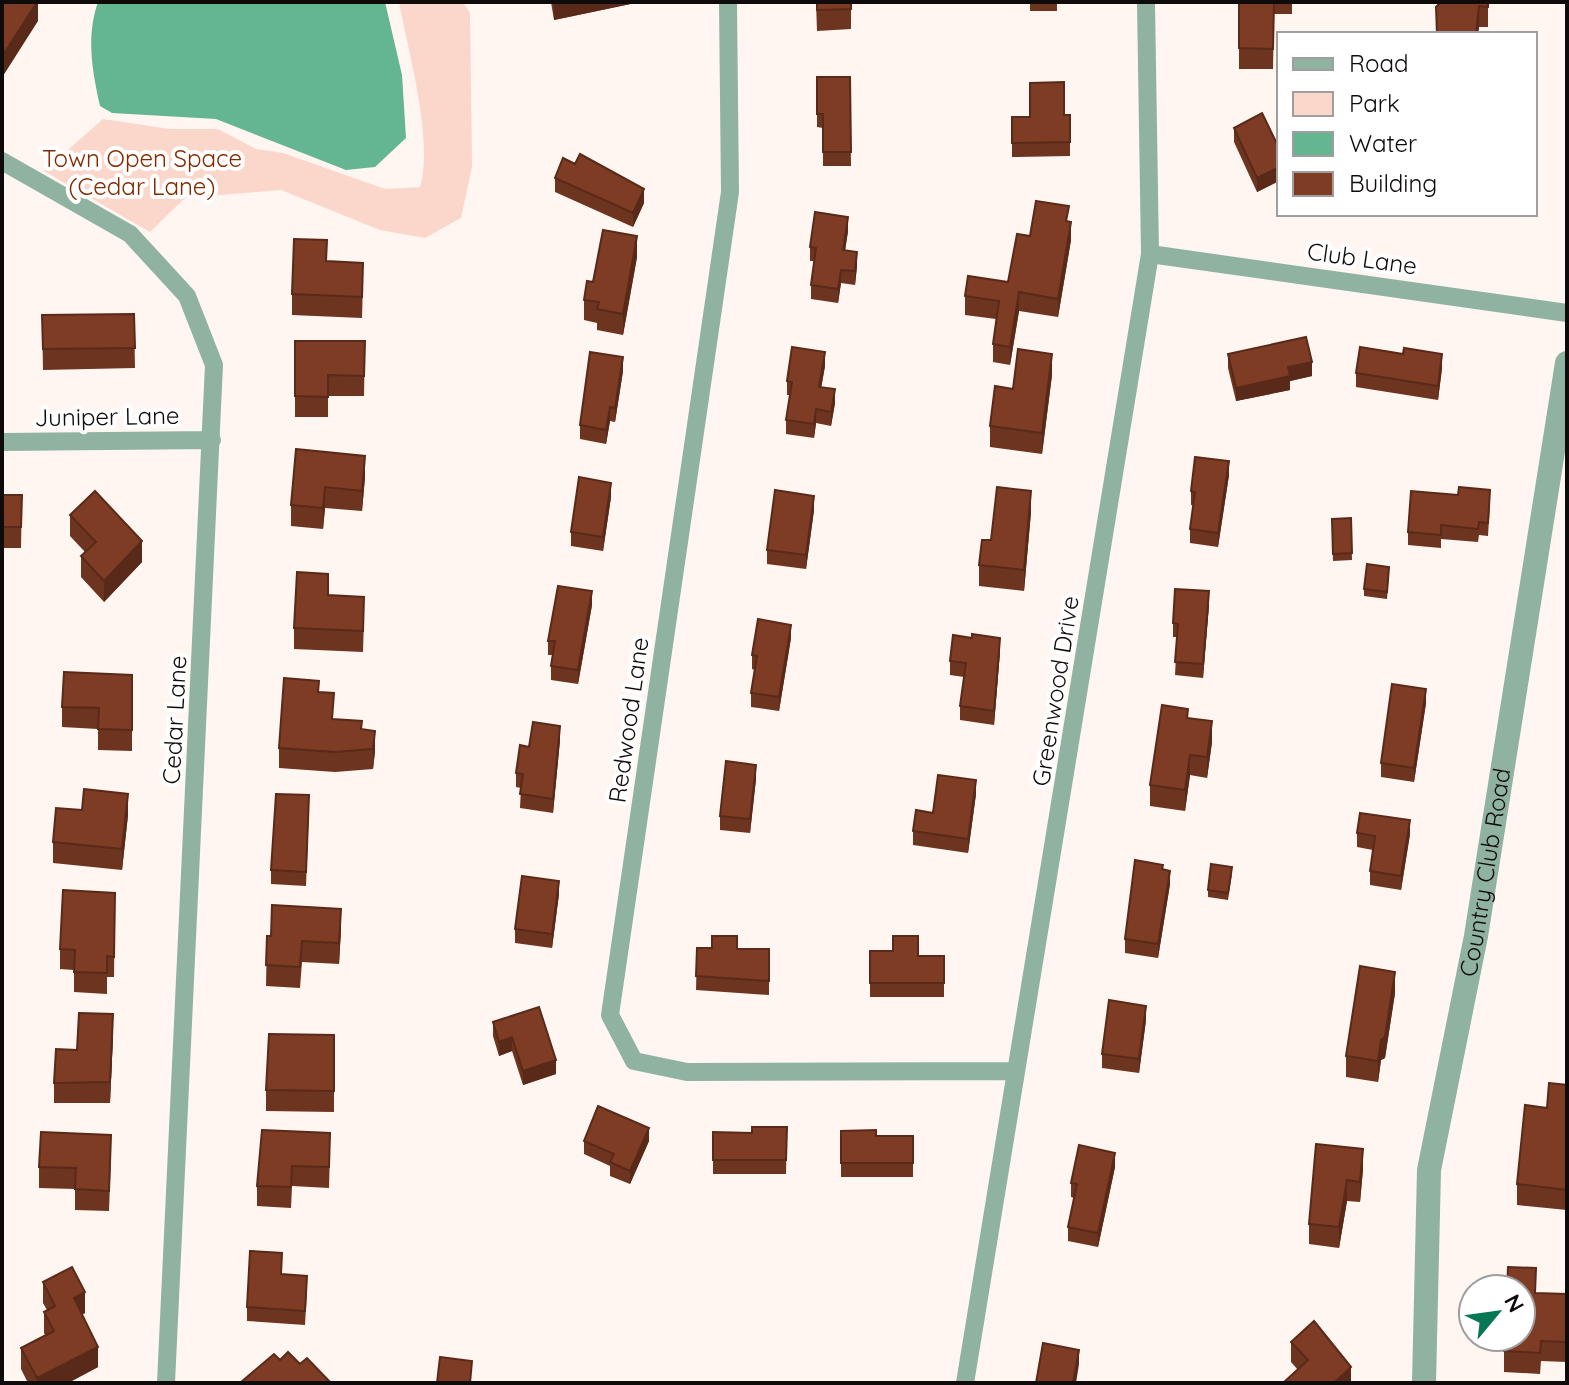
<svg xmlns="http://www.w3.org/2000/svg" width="1569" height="1385" font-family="Quicksand,sans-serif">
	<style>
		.green { fill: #fad7ca }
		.water { fill: #63b690 }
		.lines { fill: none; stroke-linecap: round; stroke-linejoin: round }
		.minor { stroke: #90b2a0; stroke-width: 18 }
		.tertiary { stroke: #90b2a0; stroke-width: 24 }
		.wall { fill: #6d341f }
		.shaded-wall { fill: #592a19 }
		.building { fill: #7f3c24; stroke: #592a19; stroke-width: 2 }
		.labels { text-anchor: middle; stroke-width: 8; stroke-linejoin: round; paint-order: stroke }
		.park-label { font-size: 24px; fill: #832a01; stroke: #fff }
		.street-label { font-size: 24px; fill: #0f0b0a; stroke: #fff }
	</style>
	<rect width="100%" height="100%" fill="#fff5f1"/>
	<!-- green -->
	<path class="green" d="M399 2H463L470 13 472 167 461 218 425 238 380 230 281 190 185 198 150 232 44 171 103 119 170 129H218L256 149 283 153 385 189 420 187C434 141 408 51 399 2Z"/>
	<!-- water -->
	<path class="water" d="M98 2H385L402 75 406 138 375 167 346 170 216 119 112 113 100 106C92 70 86 37 98 2Z"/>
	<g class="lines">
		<!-- minor -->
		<path class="minor" d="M728 2 730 192 610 1015 634 1061 687 1072 1014 1071
			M2 161 130 234 187 296 214 365 166 1383
			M1150 254 1567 313
			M2 442 212 440
			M965 1383 1150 254 1146 2"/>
		<!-- tertiary -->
		<path class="tertiary" id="s1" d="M1424 1383 1429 1170 1476 936 1567 363"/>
	</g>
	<!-- wall -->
	<path class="wall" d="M551 2H640L554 20Z
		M816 2H851V29L817 31Z
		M1030 2H1057V11H1030Z
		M1239 2H1292V14H1274L1273 69H1239Z
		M1488 2V27H1479L1478 34H1436V7Z
		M817 77H850L851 166H823V128L817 127Z
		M1064 115H1070V156L1012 157V117Z
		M1234 128 1279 148V181L1257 192 1234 142Z
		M555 178 644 203 633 227 555 192Z
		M1069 222 1071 240 1058 317 1019 311 1010 365 993 362V344L996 319 965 315V296L1008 282 1030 236Z
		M848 231 845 251 857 266 855 285 841 283 838 303 811 299V285L814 261H810V247Z
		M637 257 623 335 597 330V323L584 320V300L593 282Z
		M327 261 363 283 362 318 292 315V294Z
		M134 314 135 368 43 370 42 315Z
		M295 341H365L364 396H328V417H295Z
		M1228 354 1312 376 1290 381V390L1236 401 1228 368Z
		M825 366 821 387 835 403 831 426 816 423 814 438 786 434V420L790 395H787V381Z
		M1442 368 1438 400 1356 387V373Z
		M623 371 615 422 610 421 606 444 580 439V425Z
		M1052 375 1042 454 990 447V426L1013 389Z
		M365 456V477L362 511 325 508 323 529 291 526V505Z
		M1229 475 1218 547 1190 543V529L1193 505H1191V491Z
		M2 495H22L21 548H2Z
		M611 497 603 551 571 546V532Z
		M1490 503 1488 536 1479 535 1478 542 1441 539V548L1408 545V532Z
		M814 510 806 569 767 564V550Z
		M1031 512 1024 591 979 586V565L991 540Z
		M70 515 142 562 104 602 81 577V556L85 552 70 536Z
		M1351 518 1352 560 1333 561 1332 519Z
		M1389 574 1387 599 1364 596V589Z
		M328 595 364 618 363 652 294 649V628Z
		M592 605 578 684 551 680V666L553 655H548V641Z
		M1209 605 1203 678 1175 675 1177 637H1173V623Z
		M791 638 779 711 751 707V693L755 670 752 669V655Z
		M1000 652 994 725 960 720V706L964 677 950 675V661Z
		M132 675V751L98 750V729L62 727V707Z
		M1426 703 1414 782 1381 777V763Z
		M1188 718 1212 742 1207 778 1190 775 1185 811 1150 806V785Z
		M334 719 362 729 375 751 373 769 335 772 279 768V748Z
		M560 740 553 813 520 808 521 788 516 787V773L529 747Z
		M756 779 750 833 720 830V816Z
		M976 794 968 853 913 845V831L933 813Z
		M309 809 306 886 271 884V870Z
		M82 810 128 815 122 870 53 863V842Z
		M1357 833 1410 834 1401 890 1370 885V871L1373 850 1357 847Z
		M1163 869 1170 884 1158 958 1125 953V939Z
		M1232 874 1228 900 1208 897V890Z
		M115 893 114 977H107V994L74 992V970L60 969V949Z
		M559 894 552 948 515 943V929Z
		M341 929 339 964 302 962 300 988 266 986 267 936Z
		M697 948 769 949V995L696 990Z
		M870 951H893L918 956H944V997H870Z
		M1395 993 1385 1058 1381 1060 1378 1082 1346 1077V1056Z
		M1146 1020 1139 1073 1102 1068V1054Z
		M493 1022 556 1074 523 1085 512 1051 499 1056 493 1036Z
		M113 1035 110 1103H54V1083L77 1050Z
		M334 1035V1112L266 1111V1090Z
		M1567 1085V1210L1517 1205V1184L1547 1108Z
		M787 1127 786 1174H713V1132L752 1133Z
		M262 1130 330 1153 329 1188 292 1186 291 1208 257 1206V1186Z
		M841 1131 876 1136H913V1177H841Z
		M584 1141H649L630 1184 610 1176V1166L584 1154Z
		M1316 1144 1363 1169 1360 1202 1347 1201 1339 1248 1309 1244V1224Z
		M111 1156 109 1211 75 1210V1189L39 1188V1167Z
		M1115 1167 1098 1247 1068 1241V1227L1074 1198 1071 1197V1183Z
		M282 1274 307 1290 305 1325 247 1321V1307Z
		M43 1282 85 1313 82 1314 98 1367 68 1383H28L21 1369V1348L45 1335 44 1333V1312L47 1310 43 1303Z
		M1536 1293 1567 1294V1362L1541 1361 1540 1374 1504 1372V1337Z
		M1291 1342 1351 1383 1298 1370 1291 1362Z"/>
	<!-- shaded-wall -->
	<path class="shaded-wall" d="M37 2H38V21L3 76V55Z
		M558 2H640L554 20V3Z
		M1479 6V27L1478 34H1476Z
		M1279 167V181L1257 192V178Z
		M644 189V203L633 227V213Z
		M848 217V231L843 264V250Z
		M1071 222V240L1058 317V299Z
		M637 236V257L623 335V314Z
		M857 252V266L855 285V271Z
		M841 270V283L838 303V289Z
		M1019 292V311L1010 365V347Z
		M825 352V366L819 401V387Z
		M1052 354V375L1042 454V433Z
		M1442 354V368L1438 400V386Z
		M623 357V371L615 422V408Z
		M1312 362V376L1290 381V390L1236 401V388L1288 367Z
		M835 389V403L831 426V412Z
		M610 407V421L606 444V430Z
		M816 409V423L814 438V424Z
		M365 456V477L362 511V491Z
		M1229 461V475L1218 547V533Z
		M611 483V497L603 551V537Z
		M325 487V508L323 529V508Z
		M1031 491V512L1024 591V570Z
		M814 496V510L806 569V555Z
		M142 541V562L104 602V581Z
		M592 591V605L578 684V670Z
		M1209 591V605L1203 678V664Z
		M791 625V638L779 711V697Z
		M1000 638V652L994 725V711Z
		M1426 689V703L1414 782V768Z
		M1212 721V742L1207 778V757Z
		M560 726V740L553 813V799Z
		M375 731V751L373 769V749Z
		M1190 755V775L1185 811V790Z
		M756 765V779L750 833V819Z
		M976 780V794L968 853V839Z
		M128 794V815L122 870V849Z
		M1410 820V834L1401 890V876Z
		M1170 871V884L1158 958V944Z
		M559 881V894L552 948V934Z
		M341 909V929L339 964V943Z
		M1395 972V993L1385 1058 1381 1060 1378 1082V1061L1381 1040Z
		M1146 1006V1020L1139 1073V1059Z
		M113 1014V1035L110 1103V1082Z
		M512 1037V1051L499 1056V1042Z
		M556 1060V1074L523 1085V1071Z
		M649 1128V1141L630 1184V1171Z
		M1363 1149V1169L1360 1202V1182Z
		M1115 1153V1167L1098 1247V1233Z
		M1347 1180V1201L1339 1248V1227Z
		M85 1292V1313L74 1319V1298Z
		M98 1347V1367L68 1383H37V1378Z
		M1079 1350V1364L1076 1383H1073Z
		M1351 1367V1383H1334Z"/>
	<!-- building -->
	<path class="building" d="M2 2H37L3 55H2Z
		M817 2H851V9L817 10Z
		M1239 2H1274L1273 49 1239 48Z
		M1441 2H1488V7L1479 6 1476 34H1437L1436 7Z
		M817 77H850L851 152H823V114H817Z
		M1064 82V115H1070V142L1012 143V117H1030V83Z
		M1262 113 1279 148V167L1257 178 1234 128Z
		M580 154 644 189 633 213 555 178 563 158 575 164Z
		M1036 201 1069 206 1066 221 1071 222 1058 299 1019 292 1010 347 993 344 999 301 965 296 968 276 1008 282 1017 234 1030 236Z
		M815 212 848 217 843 250 857 252 855 271 841 270 838 289 811 285 816 248 810 247Z
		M603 230 637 236 623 314 597 309 599 302 584 300 587 281 593 282Z
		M294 239 327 240 326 261 363 263 362 297 292 294Z
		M134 314 135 348 43 349 42 315Z
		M1306 337 1312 362 1288 367 1290 376 1236 388 1228 354Z
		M295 341H365L364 376 328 375V397L295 396Z
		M792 347 825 352 819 387 835 389 831 412 816 409 814 424 786 420 792 382 787 381Z
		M1360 347 1403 354 1404 348 1442 354 1438 386 1356 373Z
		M1018 349 1052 354 1042 433 990 426 995 386 1013 389Z
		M590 352 623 357 615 408 610 407 606 430 580 425Z
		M296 449 365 456 362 491 325 487 323 508 291 505Z
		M1195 457 1229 461 1218 533 1190 529 1195 492 1191 491Z
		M579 477 611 483 603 537 571 532Z
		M997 487 1031 491 1024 570 979 565 982 540H991Z
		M1459 487 1490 490 1488 523 1479 522 1478 529 1441 525V535L1408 532 1411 491 1458 495Z
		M775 490 814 496 806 555 767 550Z
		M95 491 142 541 104 581 81 556 96 542 70 515Z
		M2 495H22L21 527H2Z
		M1351 518 1352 553 1333 554 1332 519Z
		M1367 564 1389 567 1387 592 1364 589Z
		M297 572 328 574V595L364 597 363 631 294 628Z
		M558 586 592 591 578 670 551 666 555 641H548Z
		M1175 589 1209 591 1203 664 1175 662 1178 624 1173 623Z
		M758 619 791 625 779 697 751 693 757 656 752 655Z
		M972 634 1000 638 994 711 960 706 966 663 950 661 953 635 972 638Z
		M64 672 132 675V730L98 729 99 708 62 707Z
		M284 678 319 681 318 692 334 693 332 719 362 721 361 729 375 731 373 749 335 752 279 748Z
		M1392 684 1426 689 1414 768 1381 763Z
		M1162 705 1188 709 1187 718 1212 721 1207 757 1190 755 1185 790 1150 785Z
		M533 722 560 726 553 799 520 794 523 774 516 773 520 745 529 747Z
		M726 761 756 765 750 819 720 816Z
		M938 775 976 780 968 839 913 831 916 810 933 813Z
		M84 789 128 794 122 849 53 842 56 808 82 810Z
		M276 794 309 795 306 872 271 870Z
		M1360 813 1410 820 1401 876 1370 871 1375 836 1357 833Z
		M1135 860 1163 865 1162 869 1170 871 1158 944 1125 939Z
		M1211 864 1232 867 1228 893 1208 890Z
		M522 876 559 881 552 934 515 929Z
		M63 890 115 893 114 957 107 956V973L74 972 75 950 60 949Z
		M272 905 341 909 339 943 302 941 300 967 266 965 267 936H271Z
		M712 936H737V949H769V981L696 976 697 948H712Z
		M893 936H918V956H944V983H870V951H893Z
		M1360 966 1395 972 1385 1037 1381 1040 1378 1061 1346 1056Z
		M1109 1000 1146 1006 1139 1059 1102 1054Z
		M539 1007 556 1060 523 1071 512 1037 499 1042 493 1022Z
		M79 1013 113 1014 110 1082 54 1083 56 1049 77 1050Z
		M269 1034 334 1035V1091L266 1090Z
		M1549 1083 1567 1085V1190L1517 1184 1525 1105 1547 1108Z
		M598 1106 649 1128 630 1171 610 1162 614 1154 584 1141Z
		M752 1127H787L786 1160H713V1132L752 1133Z
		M262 1130 330 1133 329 1167 292 1166 291 1187 257 1186Z
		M876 1130V1136H913V1163H841V1131Z
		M41 1132 111 1135 109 1191 75 1189 76 1168 39 1167Z
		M1316 1144 1363 1149 1360 1182 1347 1180 1339 1227 1309 1224Z
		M1079 1145 1115 1153 1098 1233 1068 1227 1077 1184 1071 1183Z
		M250 1251 282 1253 281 1274 307 1276 305 1311 247 1307Z
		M72 1267 85 1292 74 1298 98 1347 37 1378 21 1348 54 1331 44 1312 55 1306 43 1282Z
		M1508 1267 1536 1268 1535 1293 1567 1294V1342L1541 1341 1540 1353 1504 1351V1337H1521V1289H1507Z
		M1314 1321 1351 1367 1334 1383H1283L1308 1360 1291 1342Z
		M1043 1343 1079 1350 1073 1383H1036Z
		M288 1352 300 1364 307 1358 330 1382 328 1383H240L274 1354 280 1360Z
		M440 1357 472 1361 470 1383H437Z"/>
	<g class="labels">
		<!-- park labels -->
		<g class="park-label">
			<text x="142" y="167">Town Open Space<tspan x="142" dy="28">(Cedar Lane)</tspan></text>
		</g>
		<!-- street labels -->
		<g class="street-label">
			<text transform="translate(1362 259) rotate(8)" y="8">Club Lane</text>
			<text transform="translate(107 417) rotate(-1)" y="8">Juniper Lane</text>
			<text transform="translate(1056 691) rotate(-81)" y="8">Greenwood Drive</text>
			<text transform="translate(175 720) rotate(-87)" y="8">Cedar Lane</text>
			<text transform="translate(629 720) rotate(-82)" y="8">Redwood Lane</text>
			<text dy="8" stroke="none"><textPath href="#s1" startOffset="516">Country Club Road</textPath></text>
		</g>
	</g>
	<!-- border -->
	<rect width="1569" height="1385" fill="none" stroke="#0f0b0a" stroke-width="8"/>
	<!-- legend -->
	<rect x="1277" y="32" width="260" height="184" fill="#ffffff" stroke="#9f9d9d" stroke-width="2"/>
	<rect x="1293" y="58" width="40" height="12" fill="#90b2a0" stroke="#9f9d9d" stroke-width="2"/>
	<text x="1349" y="72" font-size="24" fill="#0f0b0a">Road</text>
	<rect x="1293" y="92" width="40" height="24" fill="#fad7ca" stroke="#9f9d9d" stroke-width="2"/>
	<text x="1349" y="112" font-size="24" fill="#0f0b0a">Park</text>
	<rect x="1293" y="132" width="40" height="24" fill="#63b690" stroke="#9f9d9d" stroke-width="2"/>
	<text x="1349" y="152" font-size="24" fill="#0f0b0a">Water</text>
	<rect x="1293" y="172" width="40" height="24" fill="#7f3c24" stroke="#9f9d9d" stroke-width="2"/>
	<text x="1349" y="192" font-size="24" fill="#0f0b0a">Building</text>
	<!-- north arrow -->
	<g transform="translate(1497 1313) rotate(61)"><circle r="38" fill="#ffffff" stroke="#9f9d9d" stroke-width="2"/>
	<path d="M0-6L14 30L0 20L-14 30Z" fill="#067752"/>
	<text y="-12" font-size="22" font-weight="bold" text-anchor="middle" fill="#0f0b0a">N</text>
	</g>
</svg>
